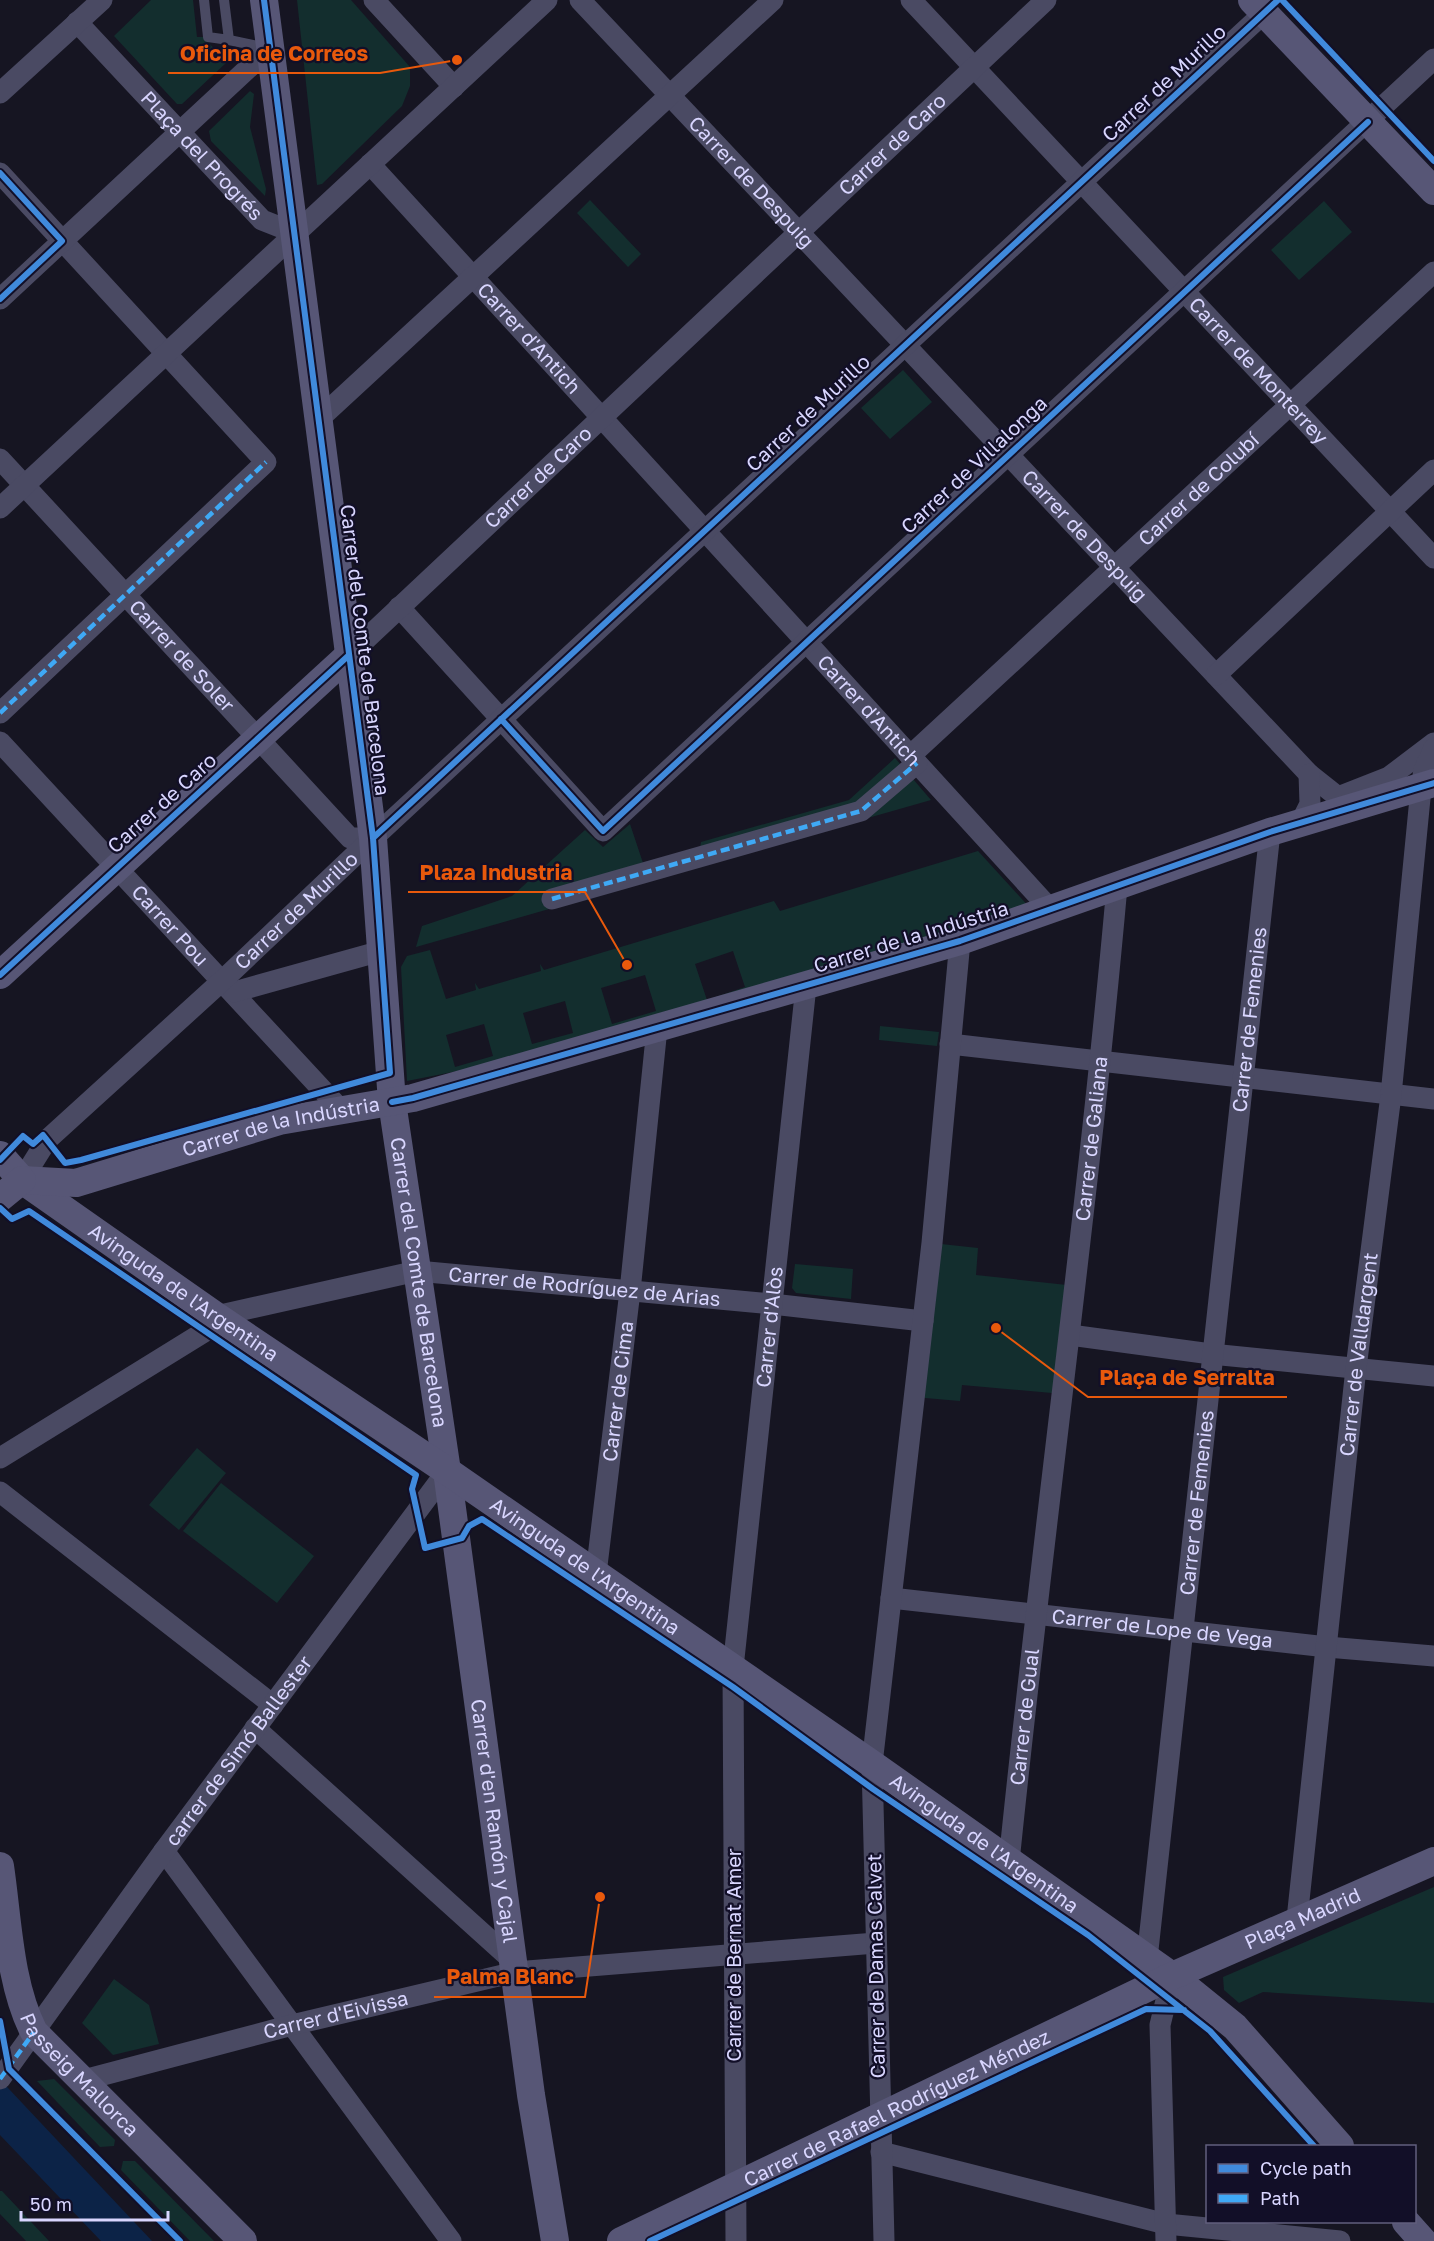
<svg xmlns="http://www.w3.org/2000/svg" width="1434" height="2241" font-family="'Golos Text',sans-serif">
	<style>
		.green { fill: #132e2e; fill-rule: evenodd }
		.water { fill: #0c2347 }
		.lines { fill: none; stroke-linecap: round; stroke-linejoin: round }
		.lane { stroke: #4a4a63; stroke-width: 10 }
		.street { stroke: #4a4a63; stroke-width: 21 }
		.secondary { stroke: #575676; stroke-width: 28 }
		.quiet { stroke: #3fa9f5; stroke-width: 4.5; stroke-dasharray: 9 4.5; stroke-linecap: butt }
		.cycleway-casing { stroke: #120f28; stroke-width: 10 }
		.cycleway { stroke: #408adc; stroke-width: 6 }
		.labels { text-anchor: middle; stroke-width: 4.5; stroke-linejoin: round; paint-order: stroke }
		.street-label { font-size: 20px; fill: #d9d6ff; stroke: #120f28 }
		.leader { fill: none; stroke: #e8590c; stroke-width: 2 }
		.callout-dot { fill: #e8590c; stroke: #120f28; stroke-width: 2 }
		.callout-label { font-size: 21px; text-anchor: middle; font-weight: bold; fill: #e8590c; stroke: #120f28; stroke-width: 4.5; stroke-linejoin: round; paint-order: stroke }
	</style>
	<rect width="100%" height="100%" fill="#161522"/>
	<!-- green -->
	<path class="green" d="M151 0H193L197 37H204L226 63 182 104H177L114 36Z
		M297 0H351L410 67V86L402 106 322 184 317 185Z
		M250 91 254 94 250 127 266 189 265 196 211 141 209 131Z
		M590 200 641 254 628 267 577 213Z
		M1324 201 1352 232 1299 280 1271 250Z
		M903 370 932 402 890 439 861 408Z
		M895 758 931 800 416 947 422 926 512 896 585 830 603 847 630 824 645 869 700 848 701 842 849 800Z
		M978 851 1031 909 493 1064 407 1081 401 967 407 956 430 950 446 999 476 990 475 983 479 989 541 971 540 964 544 970 774 901 780 911ZM733 951 745 987 707 1000 695 964ZM645 975 656 1011 612 1024 601 988ZM565 1001 573 1033 532 1044 523 1013ZM484 1024 493 1056 455 1067 446 1035Z
		M880 1026 939 1032 937 1046 879 1040Z
		M932 1243 978 1248 976 1275 1076 1286 1063 1394 962 1385 960 1401 914 1397Z
		M795 1264 853 1269 851 1299 796 1293 792 1288Z
		M197 1448 226 1473 179 1530 149 1505Z
		M221 1483 314 1556 277 1603 183 1531Z
		M1434 1887V2003L1263 1992 1239 2003 1224 1990 1223 1977Z
		M114 1979 149 2005 159 2044 113 2055 82 2023Z
		M54 2079 115 2140 114 2146 100 2147 37 2081Z
		M123 2161H135L214 2241H190L121 2170Z
		M0 2191H2L49 2241H26L0 2214Z"/>
	<!-- water -->
	<path class="water" d="M0 2079 8 2088 152 2241H101L0 2135Z"/>
	<g class="lines">
		<!-- lane -->
		<path class="lane" d="M204 0 208 37 229 40
			M224 0 229 40 268 48"/>
		<!-- street -->
		<g class="street">
			<path d="M374 0 454 87"/>
			<path id="s1" d="M580 0 1309 774 1338 797 1389 777 1434 743"/>
			<path id="s2" d="M911 0 1434 558"/>
			<path id="s3" d="M77 22 262 220 295 233"/>
			<path d="M0 93 102 0"/>
			<path id="s4" d="M370 164 1052 911"/>
			<path d="M0 173 266 462 0 713"/>
			<path d="M0 299 270 48"/>
			<path d="M320 418 773 0"/>
			<path id="s5" d="M0 459 350 838H373"/>
			<path d="M0 508 547 0"/>
			<path d="M399 607 603 831 1434 59"/>
			<path id="s6" d="M348 656 1046 0"/>
			<path d="M1216 675 1434 470"/>
			<path id="s7" d="M0 742 341 1110"/>
			<path id="s8" d="M910 756 1434 272"/>
			<path d="M1301 822 1310 804 1309 774"/>
			<path d="M552 899 861 811 917 763"/>
			<path d="M234 992 381 951"/>
			<path d="M950 1044 1434 1099"/>
			<path id="s9" d="M22 1180 47 1140 223 980 373 838 1264 13"/>
			<path d="M1070 1335 1211 1354 1434 1376"/>
			<path id="s10" d="M0 1458 204 1332 216 1316 417 1271 772 1304 923 1321"/>
			<path d="M0 1492 273 1705"/>
			<path id="s11" d="M596 1574 630 1291 657 1028"/>
			<path id="s12" d="M891 1598 1327 1647 1434 1656"/>
			<path d="M255 1728 512 1960"/>
			<path d="M164 1851 451 2241"/>
			<path id="s13" d="M1009 1862C1042 1536 1088 1212 1117 886"/>
			<path id="s14" d="M1297 1919 1356 1368 1391 1095 1421 788 1424 770 1434 748"/>
			<path id="s15" d="M1147 1959 1270 832"/>
			<path id="s16" d="M0 2079 164 1851 447 1471"/>
			<path id="s17" d="M84 2080 292 2025 515 1972 876 1943"/>
			<path d="M881 2152 1166 2224 1340 2241"/>
			<path id="s18" d="M736 2241 733 1668 806 986"/>
			<path d="M884 2241 872 1764 932 1243 960 941"/>
			<path d="M1166 2241 1160 2025 1172 1976"/>
		</g>
		<!-- secondary -->
		<g class="secondary">
			<path id="s19" d="M264 0 373 838 392 1102 447 1471 531 2095 555 2241"/>
			<path d="M1252 0 1434 191"/>
			<path d="M0 975 348 656"/>
			<path id="s20" d="M0 1155 22 1180 216 1316 447 1471 872 1764 1172 1976 1235 2027 1340 2146"/>
			<path id="s21" d="M22 1180 76 1183 279 1121 413 1098 960 941 1270 832 1434 783"/>
			<path d="M0 1198 22 1180"/>
			<path id="s22" d="M0 1866C8 1920 9 1983 34 2032L243 2241"/>
			<path d="M1406 2222 1423 2241"/>
			<path id="s23" d="M621 2241 1172 1976 1434 1861"/>
		</g>
		<!-- quiet -->
		<path class="quiet" d="M0 713 266 462
			M552 899 861 811 917 763
			M0 2079 34 2032"/>
		<!-- cycleway casing -->
		<g class="cycleway-casing">
			<path id="cycleway" d="M1282 0 1434 161
				M0 173 62 241 0 299
				M501 719 603 831 1368 122
				M373 838 1278 0
				M0 975 348 656
				M392 1102 413 1098 960 941 1270 832 1434 783
				M0 1160 23 1136 33 1144 43 1135 65 1163 81 1160 390 1073 373 838 264 0
				M0 1208 12 1219 29 1211 416 1475 412 1489 425 1548 462 1538 469 1526 482 1519 733 1687 873 1789 1088 1935 1210 2031 1314 2146
				M0 2021 9 2069 180 2241
				M650 2241 1146 2009 1184 2010"/>
		</g>
		<!-- cycleway -->
		<use href="#cycleway" class="cycleway"/>
	</g>
	<g class="labels">
		<!-- street labels -->
		<g class="street-label">
			<text transform="translate(1164 83) rotate(-43)" y="7">Carrer de Murillo</text>
			<text dy="7" stroke="none"><textPath href="#s6" startOffset="747">Carrer de Caro</textPath></text>
			<text dy="7" stroke="none"><textPath href="#s3" startOffset="183">Plaça del Progrés</textPath></text>
			<text dy="7" stroke="none"><textPath href="#s1" startOffset="250">Carrer de Despuig</textPath></text>
			<text dy="7" stroke="none"><textPath href="#s4" startOffset="236">Carrer d'Antich</textPath></text>
			<text dy="7" stroke="none"><textPath href="#s2" startOffset="508">Carrer de Monterrey</textPath></text>
			<text transform="translate(808 413) rotate(-43)" y="7">Carrer de Murillo</text>
			<text transform="translate(974 465) rotate(-43)" y="7">Carrer de Villalonga</text>
			<text dy="7" stroke="none"><textPath href="#s6" startOffset="261">Carrer de Caro</textPath></text>
			<text dy="7" stroke="none"><textPath href="#s8" startOffset="393">Carrer de Colubí</textPath></text>
			<text dy="7" stroke="none"><textPath href="#s1" startOffset="736">Carrer de Despuig</textPath></text>
			<text transform="translate(365 650) rotate(83)" y="7">Carrer del Comte de Barcelona</text>
			<text dy="7" stroke="none"><textPath href="#s5" startOffset="268">Carrer de Soler</textPath></text>
			<text dy="7" stroke="none"><textPath href="#s4" startOffset="740">Carrer d'Antich</textPath></text>
			<text transform="translate(162 803) rotate(-42)" y="7">Carrer de Caro</text>
			<text dy="7" stroke="none"><textPath href="#s9" startOffset="386">Carrer de Murillo</textPath></text>
			<text dy="7" stroke="none"><textPath href="#s7" startOffset="250">Carrer Pou</textPath></text>
			<text transform="translate(911 937) rotate(-17)" y="7">Carrer de la Indústria</text>
			<text dy="7" stroke="none"><textPath href="#s15" startOffset="945">Carrer de Femenies</textPath></text>
			<text dy="7" stroke="none"><textPath href="#s21" startOffset="267">Carrer de la Indústria</textPath></text>
			<text dy="7" stroke="none"><textPath href="#s13" startOffset="728">Carrer de Galiana</textPath></text>
			<text dy="7" stroke="none"><textPath href="#s19" startOffset="1292">Carrer del Comte de Barcelona</textPath></text>
			<text dy="7" stroke="none"><textPath href="#s10" startOffset="634">Carrer de Rodríguez de Arias</textPath></text>
			<text dy="7" stroke="none"><textPath href="#s20" startOffset="230">Avinguda de l'Argentina</textPath></text>
			<text dy="7" stroke="none"><textPath href="#s18" startOffset="916">Carrer d'Alòs</textPath></text>
			<text dy="7" stroke="none"><textPath href="#s14" startOffset="568">Carrer de Valldargent</textPath></text>
			<text dy="7" stroke="none"><textPath href="#s11" startOffset="184">Carrer de Cima</textPath></text>
			<text dy="7" stroke="none"><textPath href="#s15" startOffset="459">Carrer de Femenies</textPath></text>
			<text dy="7" stroke="none"><textPath href="#s20" startOffset="716">Avinguda de l'Argentina</textPath></text>
			<text dy="7" stroke="none"><textPath href="#s12" startOffset="273">Carrer de Lope de Vega</textPath></text>
			<text dy="7" stroke="none"><textPath href="#s13" startOffset="146">Carrer de Gual</textPath></text>
			<text dy="7" stroke="none"><textPath href="#s16" startOffset="406">carrer de Simó Ballester</textPath></text>
			<text dy="7" stroke="none"><textPath href="#s19" startOffset="1836">Carrer d'en Ramón y Cajal</textPath></text>
			<text dy="7" stroke="none"><textPath href="#s20" startOffset="1202">Avinguda de l'Argentina</textPath></text>
			<text dy="7" stroke="none"><textPath href="#s23" startOffset="754">Plaça Madrid</textPath></text>
			<text transform="translate(734 1955) rotate(-90)" y="7">Carrer de Bernat Amer</text>
			<text transform="translate(876 1966) rotate(-91)" y="7">Carrer de Damas Calvet</text>
			<text dy="7" stroke="none"><textPath href="#s17" startOffset="260">Carrer d'Eivissa</textPath></text>
			<text dy="7" stroke="none"><textPath href="#s22" startOffset="232">Passeig Mallorca</textPath></text>
			<text dy="7" stroke="none"><textPath href="#s23" startOffset="306">Carrer de Rafael Rodríguez Méndez</textPath></text>
		</g>
	</g>
	<!-- callouts -->
	<path class="leader" d="M457 60L380 73H168M627 965L585 892H408M996 1328L1088 1397H1287M600 1897L585 1997H434"/>
	<g class="callout-dot">
		<circle cx="457" cy="60" r="6"/>
		<circle cx="627" cy="965" r="6"/>
		<circle cx="996" cy="1328" r="6"/>
		<circle cx="600" cy="1897" r="6"/>
	</g>
	<g class="callout-label">
		<text x="274" y="61">Oficina de Correos</text>
		<text x="496" y="880">Plaza Industria</text>
		<text x="1187" y="1385">Plaça de Serralta</text>
		<text x="510" y="1984">Palma Blanc</text>
	</g>
	<!-- legend -->
	<rect x="1206" y="2145" width="210" height="78" fill="#120f28" stroke="#625f7e" stroke-width="1.5"/>
	<rect x="1218" y="2164" width="30" height="9" fill="#408adc" stroke="#625f7e" stroke-width="1.5"/>
	<text x="1260" y="2175" font-size="18" fill="#d9d6ff">Cycle path</text>
	<rect x="1218" y="2194" width="30" height="9" fill="#3fa9f5" stroke="#625f7e" stroke-width="1.5"/>
	<text x="1260" y="2205" font-size="18" fill="#d9d6ff">Path</text>
	<!-- scale -->
	<path d="M21 2211v9h147v-9" fill="none" stroke="#d9d6ff" stroke-width="3"/>
	<text x="30" y="2211" font-size="18" fill="#d9d6ff" stroke="#120f28" stroke-width="4.5" paint-order="stroke">50 m</text>
</svg>
